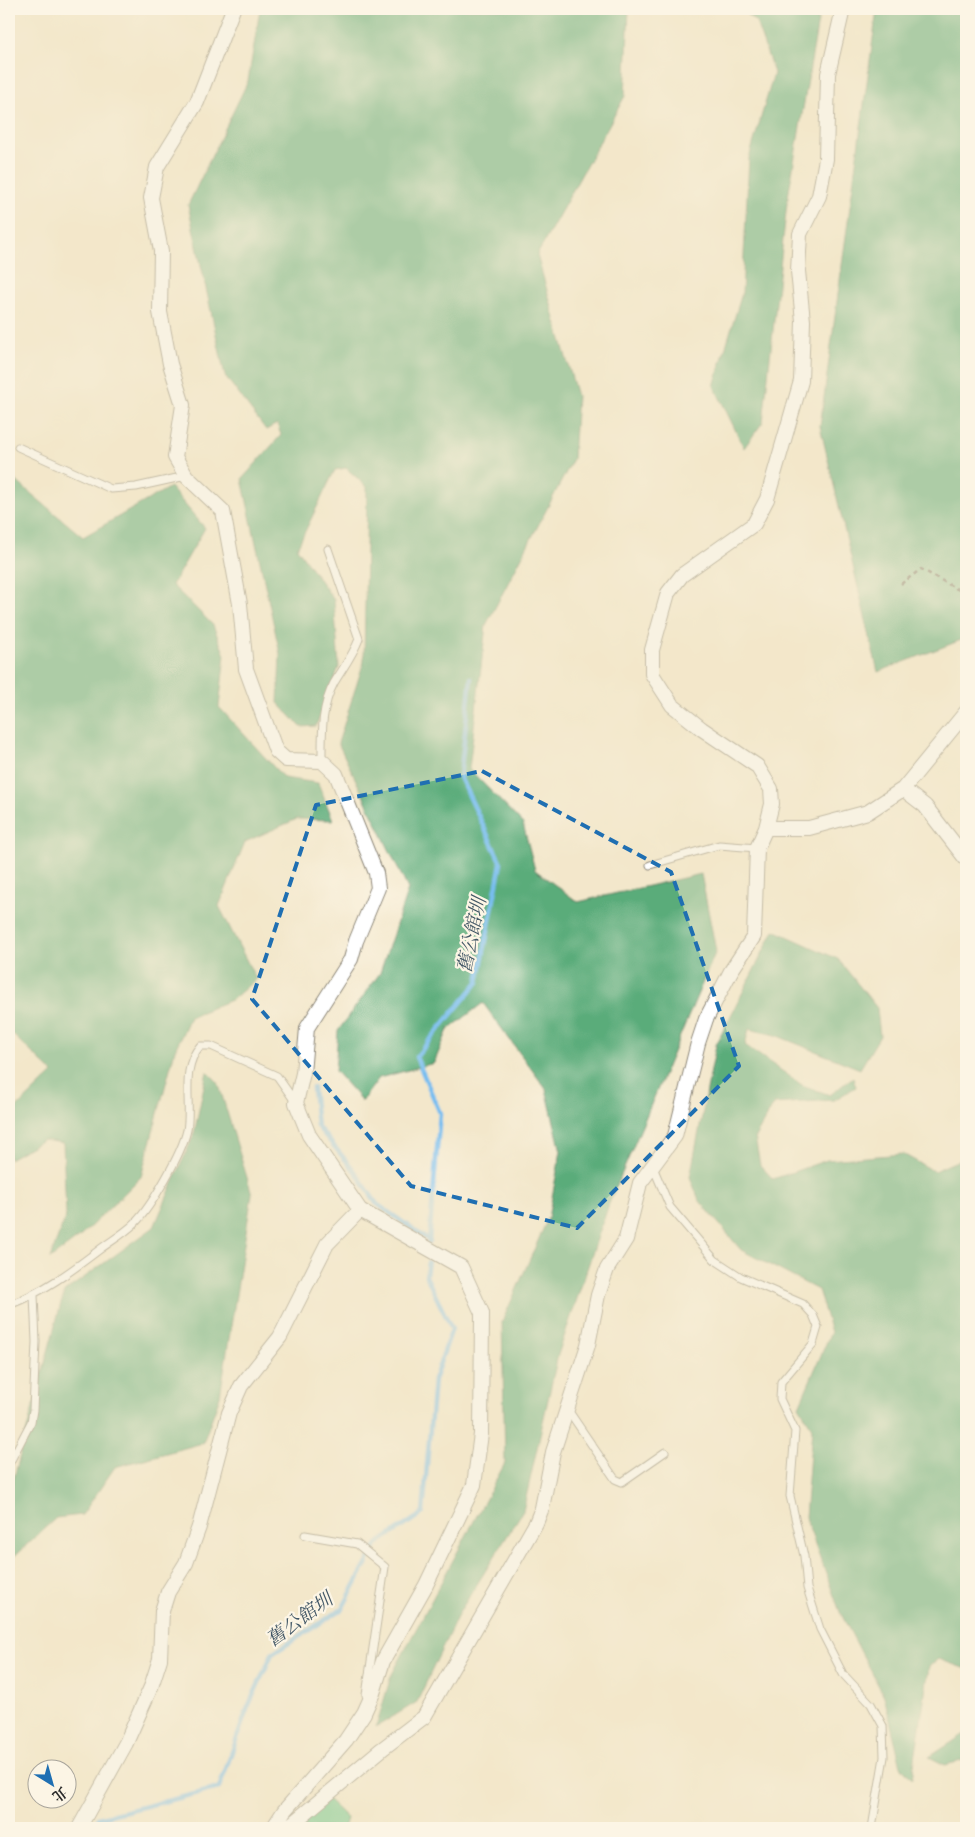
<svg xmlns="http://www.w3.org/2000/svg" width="975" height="1837" font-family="Cardo,'Noto Serif TC',serif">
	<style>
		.green { fill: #6dc88f; stroke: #4c7a5d }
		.forest { fill: #5aac7a; stroke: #426c52 }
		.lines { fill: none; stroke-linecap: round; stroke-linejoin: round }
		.stream { stroke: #78bef0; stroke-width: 4.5 }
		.service-casing { stroke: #8f897b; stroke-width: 9 }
		.minor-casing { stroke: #8f897b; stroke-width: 16 }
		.path { stroke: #8f897b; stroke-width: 2.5; stroke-dasharray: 4 4; stroke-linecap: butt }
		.service { stroke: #fff; stroke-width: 7 }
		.minor { stroke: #fff; stroke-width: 14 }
		.marked { fill: none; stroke: #1f6fb2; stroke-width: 4; stroke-dasharray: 10 6; stroke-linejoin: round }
		.labels { text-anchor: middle; stroke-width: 4.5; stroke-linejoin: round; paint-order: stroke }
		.water-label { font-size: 19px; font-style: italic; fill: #425766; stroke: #fcf5e5 }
	</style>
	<rect width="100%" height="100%" fill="#fcf5e5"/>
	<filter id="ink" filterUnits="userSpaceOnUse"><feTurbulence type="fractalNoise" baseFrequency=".02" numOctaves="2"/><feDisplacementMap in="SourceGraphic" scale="10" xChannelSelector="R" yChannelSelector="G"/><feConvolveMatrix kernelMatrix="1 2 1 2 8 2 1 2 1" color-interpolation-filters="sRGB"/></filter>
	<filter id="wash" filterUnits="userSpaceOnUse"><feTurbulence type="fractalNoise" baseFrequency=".0096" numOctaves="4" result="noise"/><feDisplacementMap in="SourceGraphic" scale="20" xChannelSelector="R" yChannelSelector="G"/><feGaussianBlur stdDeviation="1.12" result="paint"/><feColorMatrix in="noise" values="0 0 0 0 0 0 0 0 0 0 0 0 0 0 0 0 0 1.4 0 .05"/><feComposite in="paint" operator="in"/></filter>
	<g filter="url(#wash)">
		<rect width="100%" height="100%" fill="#f3e7cb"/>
		<!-- green -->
		<path class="green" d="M327 1799 347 1818 344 1828H293Z"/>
		<!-- forest -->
		<path class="forest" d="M260 9H629L625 96 537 255 577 396 573 459 486 625 469 769 523 824 535 870 578 902 701 874 716 951 609 1204 558 1355 523 1511 459 1613 417 1702 376 1727 391 1676 505 1463 502 1322 548 1218 561 1151 546 1089 483 1003 448 1030 434 1063 379 1078 362 1101 335 1071 338 1031 380 973 408 889 338 743 364 661 367 487 346 468 335 470 297 548 334 600 339 667 316 726 301 727 278 703 280 654 242 479 281 435 277 424 266 430 225 376 188 205 248 81Z
			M740 9H820L787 203 763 422 744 448 714 386 742 293 749 158 774 73 756 22Z
			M877 9H966V641L964 639 878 672 820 426Z
			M15 480 83 537 170 487 205 528 172 585 213 625 225 655 219 707 284 778 318 783 333 820 297 819 245 842 219 906 256 979 233 999 190 1017 175 1050 141 1177 81 1236 50 1259 66 1215 63 1143 43 1140 9 1159V1115L53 1073 9 1031V504Z
			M774 930 838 959 877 1008 880 1036 860 1069 775 1035 749 1029 745 1045 802 1085 830 1095 853 1077 856 1087 834 1100 774 1104 755 1137 760 1165 773 1179 827 1160 903 1154 934 1171 966 1157V1669L938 1659 929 1667 912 1779 901 1766 884 1696 840 1612 805 1517 812 1428 799 1406 831 1332 818 1290 741 1250 699 1200 690 1177 716 1045Z
			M207 1071 218 1082 252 1194 220 1396 203 1443 115 1467 82 1515 56 1518 9 1561V1496L64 1292 154 1227 194 1134Z
			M966 1733V1760L945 1765 929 1757Z"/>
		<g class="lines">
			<!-- stream -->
			<path class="stream" d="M313 1088 317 1126 354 1170 377 1204 430 1241
				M429 1242 440 1113 416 1057 478 982 501 863 460 777 471 678
				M98 1818 219 1788 248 1707 272 1654 342 1609 377 1544 423 1513 434 1380 452 1329 426 1276 428 1262"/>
		</g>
	</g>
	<g filter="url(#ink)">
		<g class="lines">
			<!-- service casing -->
			<g class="service-casing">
				<path id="service" d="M18 447 111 489 136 487 186 476
					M322 761C322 734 321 707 334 683 343 668 353 655 359 639L328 549
					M650 865 719 845 757 848
					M653 1167 670 1207 715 1260 741 1277 803 1304 813 1315 818 1327 813 1344 781 1382 780 1399 795 1431 790 1496 804 1556 807 1588 820 1629 843 1674 871 1704 883 1726 884 1757 872 1828
					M9 1305C43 1292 70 1272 99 1250 111 1241 125 1233 135 1223 152 1206 182 1153 187 1130 192 1103 180 1069 200 1046H211L277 1076 296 1103
					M568 1410 615 1479 622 1482 665 1452
					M9 1464 31 1422 33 1410 36 1342 34 1295
					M305 1535 357 1544 385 1567 366 1695"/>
			</g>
			<!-- minor casing -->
			<g class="minor-casing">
				<path id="minor" d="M233 9 197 102 157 167 151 198 161 251 160 312 170 364 183 405 175 457 186 476 223 511 240 604 246 669 276 751 286 760 322 761 336 774 376 873 378 888 356 941 351 959 307 1028 303 1073 296 1103 309 1135 360 1210 461 1267 482 1313 481 1434 474 1485 426 1585 383 1661 373 1693 364 1713 346 1740 284 1811 273 1828
					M903 789 966 712
					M766 828H809L868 812 903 789 925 806 966 859
					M79 1828 126 1743 151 1687 160 1659 162 1611 168 1592 186 1563 199 1527 229 1413 241 1386 280 1337 327 1244 360 1210
					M287 1828 382 1749 424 1717 536 1523 542 1508 553 1452 588 1345 598 1295 607 1269 626 1239 640 1183 675 1136 698 1043 706 1019 731 971 754 936 757 848 766 828 772 804 771 789 757 766 702 729 672 705 652 674V650L668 593 682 575 754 524 767 499 801 381 803 321 798 271 800 234 819 196 826 159 828 74 843 9"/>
			</g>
			<!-- path -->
			<path class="path" d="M901 584 921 569 966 594"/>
			<!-- service -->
			<use href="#service" class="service"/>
			<!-- minor -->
			<use href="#minor" class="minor"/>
		</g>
	</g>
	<!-- marked area -->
	<path d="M0 0H975V1837H0ZM482 771 671 872 739 1066 577 1228 411 1186 252 999 316 805Z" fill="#f3e7cb" fill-opacity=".55" fill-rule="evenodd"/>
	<path class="marked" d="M482 771 671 872 739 1066 577 1228 411 1186 252 999 316 805Z"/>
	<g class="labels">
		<!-- water labels -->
		<g class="water-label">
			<text transform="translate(471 935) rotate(-78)" y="7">舊公館圳</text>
			<text transform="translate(299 1619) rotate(-36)" y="7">舊公館圳</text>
		</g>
	</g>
	<!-- margin -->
	<rect width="975" height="1837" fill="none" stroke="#fcf5e5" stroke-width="30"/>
	<!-- north arrow -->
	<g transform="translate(52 1784) rotate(143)"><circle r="24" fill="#fcf5e5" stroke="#a8a49b"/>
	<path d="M0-4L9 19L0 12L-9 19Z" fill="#1f6fb2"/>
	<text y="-8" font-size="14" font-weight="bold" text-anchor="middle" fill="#2b2b2b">北</text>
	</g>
</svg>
